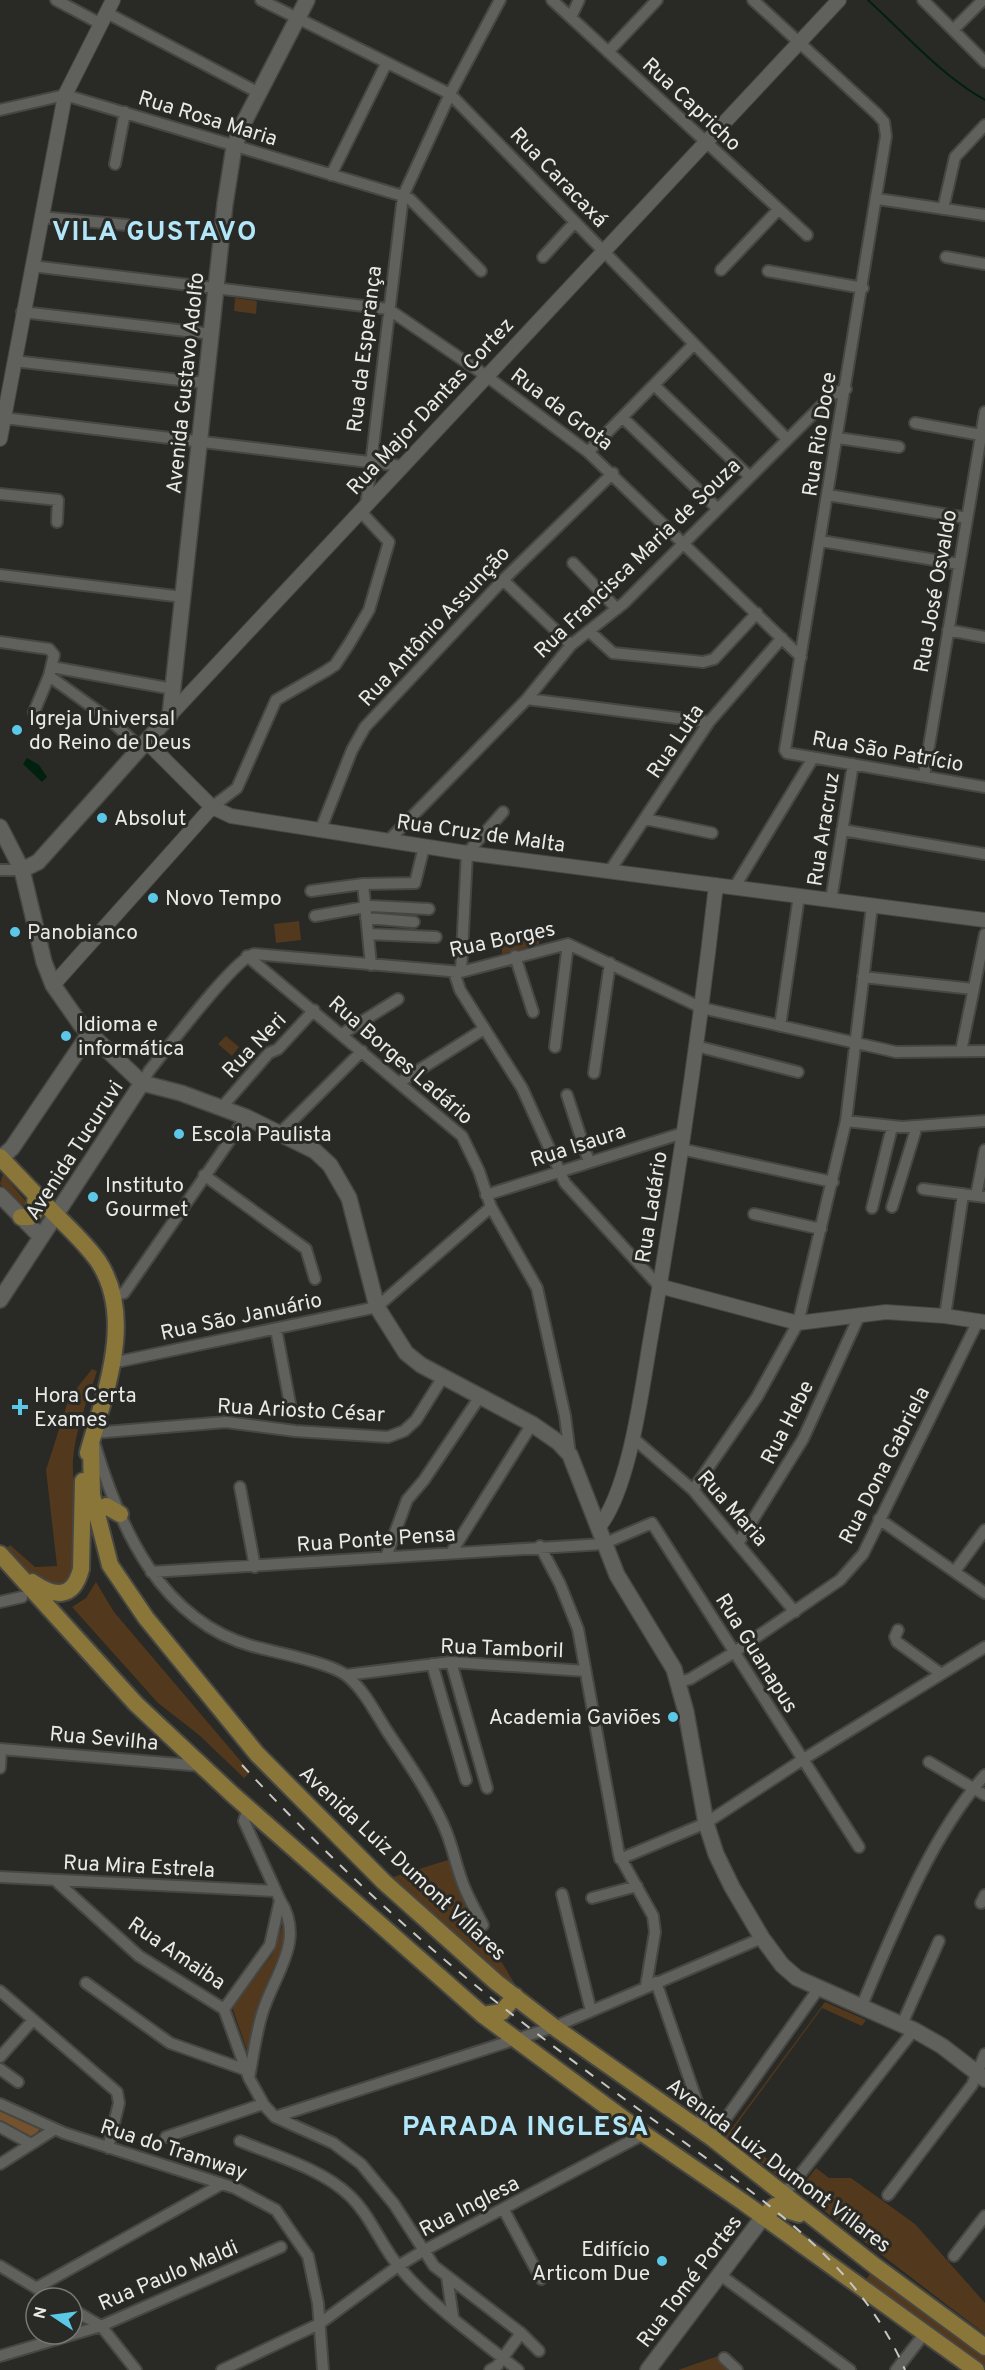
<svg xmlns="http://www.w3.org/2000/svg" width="985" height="2370" font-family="Overpass,sans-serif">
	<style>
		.green { fill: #52381c }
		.forest { fill: #74522e }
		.water { fill: #00210d }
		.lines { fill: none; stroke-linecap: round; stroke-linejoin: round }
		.stream { stroke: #00210d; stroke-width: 2 }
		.minor-casing { stroke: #464643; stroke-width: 14 }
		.tertiary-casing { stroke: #464643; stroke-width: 16 }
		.secondary-casing { stroke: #464643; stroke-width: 18 }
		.primary-casing { stroke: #464643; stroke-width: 20 }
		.minor { stroke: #60605c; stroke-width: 10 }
		.tertiary { stroke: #60605c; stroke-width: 14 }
		.secondary { stroke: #60605c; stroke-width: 15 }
		.primary { stroke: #8b7639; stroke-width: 16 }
		.rail { stroke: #c6c7c4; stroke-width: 2; stroke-dasharray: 10 10; stroke-linecap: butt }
		.poi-dot { fill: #5bc8e7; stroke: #292926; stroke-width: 2 }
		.labels { text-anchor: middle; stroke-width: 6; stroke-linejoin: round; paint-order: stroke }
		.street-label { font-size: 21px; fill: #e9eae7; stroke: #292926 }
		.poi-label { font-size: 21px; fill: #e9eae7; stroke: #292926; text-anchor: start }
		.district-label { font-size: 27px; font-weight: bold; letter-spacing: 1.5px; fill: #b1e7f8; stroke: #292926 }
	</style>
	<rect width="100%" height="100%" fill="#292926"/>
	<!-- green -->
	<path class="green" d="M235 298 257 301 256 314 234 311Z
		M299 921 301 940 276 943 274 924Z
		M540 934 539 944 502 954V944Z
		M226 1036 239 1047 232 1056 218 1044Z
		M3 1174 28 1204 25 1206 19 1204 0 1184Z
		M92 1369 97 1371C88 1399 75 1430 73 1460 71 1497 91 1560 59 1588L39 1584 7 1548 10 1545 35 1567 57 1566 46 1470 69 1398Z
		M96 1582 114 1612 250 1772 244 1778 199 1735 158 1703 72 1607 86 1598Z
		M448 1860 480 1926 519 1991 440 1924 393 1877Z
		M283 1924 284 1943 256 2010 247 2050 232 2007 272 1955Z
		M825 2002 866 2020 862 2026 822 2008 731 2132 791 2176 786 2182 726 2136Z
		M816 2168 829 2178H851L915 2224 985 2303V2334L798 2191Z
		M872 2271 985 2354V2369L865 2281Z
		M718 2356 729 2370H678Z"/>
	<!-- forest -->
	<path class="forest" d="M0 2109 42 2127 31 2139 0 2123Z"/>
	<!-- water -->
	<path class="water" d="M27 758 39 765 47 777 42 782 23 764Z"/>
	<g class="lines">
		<!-- stream -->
		<path class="stream" d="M868 0C905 34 941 75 985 100"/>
		<!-- minor casing -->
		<g class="minor-casing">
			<path id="minor" d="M56 0 101 24
				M261 0 450 94 787 439
				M552 0 807 235
				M753 0 877 114 884 122 886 136 785 750 787 753 985 787
				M923 0 985 62
				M107 13 259 93
				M571 17 579 0
				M953 30 983 0
				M608 52 657 0
				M0 110 65 95 403 196 410 199 481 271
				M115 164 125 112
				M331 175 386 64
				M878 199 985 215
				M943 209 955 157 985 125
				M41 217 127 225
				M543 257 575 222
				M946 257 985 264
				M32 266 388 309 485 375 588 452 801 657
				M721 270 779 209
				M768 271 863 288
				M22 312 212 334
				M14 361 206 383
				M654 385 749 476
				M3 412 4 418 402 466
				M623 418 717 508
				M915 423 981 435
				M838 438 899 447
				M588 452 694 344
				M0 494 58 500 57 522
				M828 495 967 518
				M366 506 403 196 450 94 500 0
				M821 541 959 564
				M573 563 617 609
				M0 575 183 597
				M503 580 571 645
				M948 630 985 637
				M590 632 613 653 703 662 714 659 757 613
				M0 642 49 649 54 655 49 676 34 712
				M52 667 173 689
				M49 676 109 719 140 747
				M527 699 709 722
				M924 776 985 412
				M212 807 237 788 276 700 326 671 335 665 349 644 369 610 389 542 361 512
				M645 819 712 833
				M842 830 985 854
				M320 831 352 750 365 727 503 580 613 473
				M388 841 527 699 571 645 624 603 833 394 846 389
				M0 870H22
				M609 872 709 722 782 638
				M363 884 371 965
				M734 888 813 758
				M311 891 363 884 415 883 424 847
				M831 900 853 764
				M315 916 371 906 429 909
				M366 918 414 922
				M368 934 436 937
				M247 956 462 1136 479 1171 491 1207 537 1288 565 1416 570 1454
				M515 956 533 1012
				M454 972 460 990 522 1088 565 1183 659 1286
				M461 972 467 853 503 812
				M863 977 973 989
				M780 1026 799 896
				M342 1034 398 999
				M696 1046 798 1072
				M555 1047 568 944
				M961 1051 985 934
				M594 1073 610 963
				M400 1082 484 1029
				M142 1083 149 1071C166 1050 235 958 254 954L461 972 568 944 702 1008 896 1052 985 1051
				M567 1095 589 1162
				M222 1107 269 1053 278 1049 314 1010
				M846 1121 902 1127 985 1121
				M281 1132 362 1051
				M681 1149 833 1182
				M204 1175 306 1249 315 1279
				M923 1189 985 1197
				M486 1195 683 1133
				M976 1196 985 1150
				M892 1207 917 1126
				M872 1208 892 1127
				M754 1214 821 1229
				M112 1295 124 1293 246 1117
				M945 1316 963 1194
				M276 1329 291 1409
				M112 1363 377 1307 491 1207
				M93 1433 226 1422 295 1431 388 1437 404 1431 416 1420 443 1377
				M633 1438 693 1490 795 1612
				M95 1445C120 1529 161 1620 252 1646 274 1652 332 1663 347 1676 364 1690 375 1712 387 1731 407 1761 428 1791 443 1824 453 1845 456 1868 465 1889 470 1901 477 1913 483 1925
				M240 1487 255 1567
				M693 1490 757 1397 798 1323 846 1121 872 906
				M879 1519 985 1593
				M739 1542 803 1439 860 1314
				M540 1546 560 1584 578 1629 619 1855 653 1916 655 1932 646 1986
				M451 1553 532 1424
				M386 1557 407 1500 424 1480 479 1398
				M955 1571 985 1530
				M151 1572 603 1544 652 1523 859 1847
				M0 1602 22 1597
				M898 1630 895 1637 897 1642 940 1673
				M451 1662 487 1788
				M432 1664 466 1780
				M346 1675 451 1662 585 1671
				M678 1682 690 1679 733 1653 840 1580 863 1554 978 1321
				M0 1749 203 1766
				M929 1762 985 1795
				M0 1768 1 1749
				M620 1859 706 1823 802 1760 985 1647
				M0 1877 276 1891
				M56 1881 139 1956 224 2009
				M562 1894 591 2011
				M592 1898 637 1886
				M981 1903 985 1895
				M656 1982 702 2116 706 2134
				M86 1983 170 2043 246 2070
				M0 1991 117 2092 119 2103 108 2148
				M862 2005C894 1930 931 1835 985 1775
				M224 2009 249 2078 264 2105 275 2117 333 2143 361 2164 394 2204 434 2266 521 2333 539 2351
				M224 2009 270 1945 280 1900 244 1821 248 1808
				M902 2024 939 1941
				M0 2057 33 2020
				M0 2069 18 2082
				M249 2078C253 2056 256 2034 262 2014 274 1974 306 1941 280 1900
				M0 2104 64 2133 235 2188 276 2210 308 2256 318 2303 323 2370
				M275 2117 554 2027 762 1938
				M0 2127 31 2144
				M166 2137 263 2104
				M712 2138 819 1988
				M240 2141C276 2156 322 2169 350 2196 371 2216 381 2246 400 2268 433 2307 478 2338 518 2370
				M0 2164 55 2129
				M781 2193 791 2186 914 2030
				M888 2195 972 2085 985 2054
				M504 2210 541 2279
				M954 2256 985 2216
				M0 2266 53 2298
				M719 2274 850 2370
				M447 2277 453 2317
				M36 2288 222 2184
				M72 2309 101 2326 136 2370
				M0 2356 101 2326 281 2247
				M724 2358 737 2370
				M222 2370 319 2324 398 2266 423 2251 644 2134
				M490 2370 497 2366 521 2333
				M896 2370 925 2333"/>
		</g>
		<!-- tertiary casing -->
		<g class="tertiary-casing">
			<path id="tertiary" d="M0 439 65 95 113 0
				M170 715 839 0
				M146 741 212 807 231 816 467 853 985 920
				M53 985 212 807
				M659 1286 798 1323 886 1312 945 1316 985 1322
				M598 1528C630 1490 642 1387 651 1336 677 1187 699 1036 716 885"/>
		</g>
		<!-- secondary casing -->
		<g class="secondary-casing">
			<path id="secondary" d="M0 827 22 870 44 962 53 985 81 1025 142 1083
				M22 870 38 862 170 715 225 204 234 147 242 126 307 0
				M142 1083 181 1093 246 1117 315 1151 330 1165 349 1198 377 1307 406 1353 421 1365 532 1424 558 1442 570 1455 617 1575 674 1669 686 1712 706 1823 716 1854 732 1887 762 1938 782 1965 797 1978 914 2030 942 2046 985 2079
				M0 1159 12 1148 89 1034
				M0 1195 41 1237
				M0 1300 142 1083
				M648 2370 763 2217"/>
		</g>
		<!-- primary casing -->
		<g class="primary-casing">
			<path id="primary" d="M0 1157C16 1174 32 1191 48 1207 65 1225 84 1241 98 1261 136 1318 104 1395 88 1453
				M21 1217H30L34 1213 36 1195
				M91 1444 92 1495 110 1565 146 1618 257 1754 384 1882 496 1982 554 2027 712 2138 875 2266 985 2347
				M96 1513 106 1506 120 1514
				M0 1554 136 1704 232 1794 483 2015 644 2134 743 2202 976 2370
				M32 1582C54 1597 73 1600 81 1569L83 1481
				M483 2015 502 2012 515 1996
				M763 2217 775 2206 799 2214"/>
		</g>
		<!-- minor -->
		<use href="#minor" class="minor"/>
		<!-- tertiary -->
		<use href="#tertiary" class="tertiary"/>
		<!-- secondary -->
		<use href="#secondary" class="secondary"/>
		<!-- primary -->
		<use href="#primary" class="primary"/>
		<!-- rail -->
		<path class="rail" d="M242 1765C321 1850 404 1929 495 2001 552 2046 610 2089 669 2131 760 2198 859 2262 905 2370"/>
	</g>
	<!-- markers -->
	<g class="poi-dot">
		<circle cx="17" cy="730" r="6"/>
		<circle cx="102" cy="818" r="6"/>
		<circle cx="153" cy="898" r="6"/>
		<circle cx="15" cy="932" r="6"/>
		<circle cx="66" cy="1036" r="6"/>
		<circle cx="179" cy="1134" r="6"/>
		<circle cx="93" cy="1197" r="6"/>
		<path d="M17 1398h6v6h6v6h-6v6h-6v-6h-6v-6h6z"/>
		<circle cx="673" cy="1717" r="6"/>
		<circle cx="662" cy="2261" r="6"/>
	</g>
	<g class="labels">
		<!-- street labels -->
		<g class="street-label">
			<text transform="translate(692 104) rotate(43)" y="7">Rua Capricho</text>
			<text transform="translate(208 118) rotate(17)" y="7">Rua Rosa Maria</text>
			<text transform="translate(559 177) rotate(46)" y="7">Rua Caracaxá</text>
			<text transform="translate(364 349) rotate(-83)" y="7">Rua da Esperança</text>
			<text transform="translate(185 383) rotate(-84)" y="7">Avenida Gustavo Adolfo</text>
			<text transform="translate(430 406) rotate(-47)" y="7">Rua Major Dantas Cortez</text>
			<text transform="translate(562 409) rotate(37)" y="7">Rua da Grota</text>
			<text transform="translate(819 434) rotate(-81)" y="7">Rua Rio Doce</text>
			<text transform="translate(637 558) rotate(-44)" y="7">Rua Francisca Maria de Souza</text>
			<text transform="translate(935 591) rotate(-80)" y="7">Rua José Osvaldo</text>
			<text transform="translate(434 626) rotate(-47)" y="7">Rua Antônio Assunção</text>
			<text transform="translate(675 741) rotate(-56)" y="7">Rua Luta</text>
			<text transform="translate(888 751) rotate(10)" y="7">Rua São Patrício</text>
			<text transform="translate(823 829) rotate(-81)" y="7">Rua Aracruz</text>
			<text transform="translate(481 833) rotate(8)" y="7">Rua Cruz de Malta</text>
			<text transform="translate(502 939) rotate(-12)" y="7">Rua Borges</text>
			<text transform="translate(254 1045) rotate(-46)" y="7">Rua Neri</text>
			<text transform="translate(401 1060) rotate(41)" y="7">Rua Borges Ladário</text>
			<text transform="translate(578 1145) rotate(-18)" y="7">Rua Isaura</text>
			<text transform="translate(74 1150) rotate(-57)" y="7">Avenida Tucuruvi</text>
			<text transform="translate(651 1207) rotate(-81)" y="7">Rua Ladário</text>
			<text transform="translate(241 1316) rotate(-12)" y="7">Rua São Januário</text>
			<text transform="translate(301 1410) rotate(3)" y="7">Rua Ariosto César</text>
			<text transform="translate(787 1422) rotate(-63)" y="7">Rua Hebe</text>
			<text transform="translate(884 1465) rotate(-63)" y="7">Rua Dona Gabriela</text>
			<text transform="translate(733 1508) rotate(48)" y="7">Rua Maria</text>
			<text transform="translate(376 1539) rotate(-4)" y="7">Rua Ponte Pensa</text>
			<text transform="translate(502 1648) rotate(2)" y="7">Rua Tamboril</text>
			<text transform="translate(757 1653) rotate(58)" y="7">Rua Guanapus</text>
			<text transform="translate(104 1738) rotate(5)" y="7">Rua Sevilha</text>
			<text transform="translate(403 1863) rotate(43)" y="7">Avenida Luiz Dumont Villares</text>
			<text transform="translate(139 1866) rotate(3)" y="7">Rua Mira Estrela</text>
			<text transform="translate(177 1953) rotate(34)" y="7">Rua Amaiba</text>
			<text transform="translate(174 2149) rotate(18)" y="7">Rua do Tramway</text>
			<text transform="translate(779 2165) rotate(37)" y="7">Avenida Luiz Dumont Villares</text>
			<text transform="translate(469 2206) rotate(-27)" y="7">Rua Inglesa</text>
			<text transform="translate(168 2275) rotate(-23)" y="7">Rua Paulo Maldi</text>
			<text transform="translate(689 2281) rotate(-53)" y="7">Rua Tomé Portes</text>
		</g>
		<!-- poi labels -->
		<g class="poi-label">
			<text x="29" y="725">Igreja Universal<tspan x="29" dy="24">do Reino de Deus</tspan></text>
			<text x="114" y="825">Absolut</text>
			<text x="165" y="905">Novo Tempo</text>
			<text x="27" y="939">Panobianco</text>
			<text x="78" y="1031">Idioma e<tspan x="78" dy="24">informática</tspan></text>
			<text x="191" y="1141">Escola Paulista</text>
			<text x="105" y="1192">Instituto<tspan x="105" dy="24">Gourmet</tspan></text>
			<text x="34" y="1402">Hora Certa<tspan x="34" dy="24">Exames</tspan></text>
			<text x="661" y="1724" text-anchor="end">Academia Gaviões</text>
			<text x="650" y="2256" text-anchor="end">Edifício<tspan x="650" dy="24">Articom Due</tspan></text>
		</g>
		<!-- district labels -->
		<g class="district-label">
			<text x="155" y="240">VILA GUSTAVO</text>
			<text x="526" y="2135">PARADA INGLESA</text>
		</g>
	</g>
	<!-- north arrow -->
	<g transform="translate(54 2316) rotate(283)"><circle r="28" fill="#292926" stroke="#767673" stroke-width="1.5"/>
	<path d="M0-4.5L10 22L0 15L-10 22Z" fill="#5bc8e7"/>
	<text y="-9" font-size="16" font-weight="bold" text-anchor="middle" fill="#e9eae7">N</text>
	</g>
</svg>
